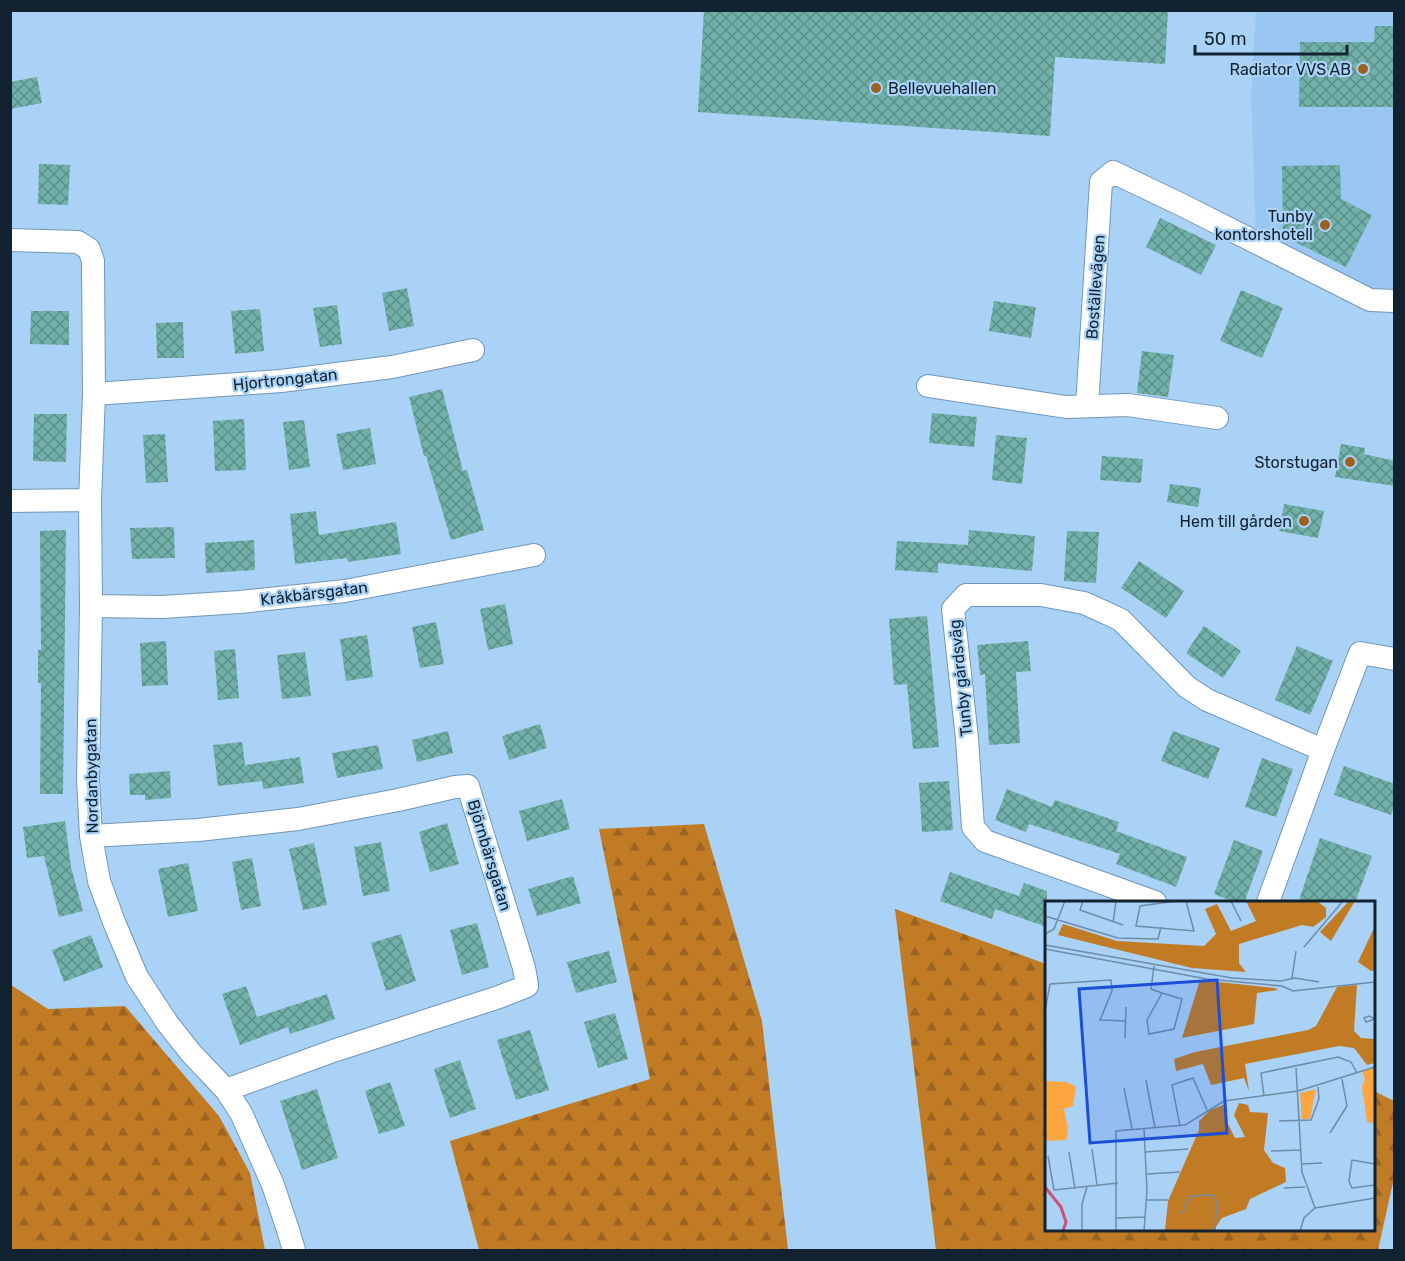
<svg xmlns="http://www.w3.org/2000/svg" width="1405" height="1261" font-family="Rubik,sans-serif">
	<style>
		.built { fill: #99c7f1 }
		.forest { fill: url(#forest-firs) }
		.building { fill: url(#building-cross-hatch) }
		.lines { fill: none; stroke-linecap: round; stroke-linejoin: round }
		.minor-casing { stroke: #7096b9; stroke-width: 24 }
		.minor { stroke: #fff; stroke-width: 22 }
		.poi-dot { fill: #9b621e; stroke: #aad2f6; stroke-width: 2 }
		.labels { text-anchor: middle; stroke-width: 4.5; stroke-linejoin: round; paint-order: stroke }
		.poi-label { font-size: 16px; fill: #132230; stroke: #aad2f6; text-anchor: end }
		.street-label { font-size: 16px; fill: #132230; stroke: #aad2f6 }
		.inset-river { fill: none; stroke: #ce5073; stroke-width: 3 }
		.inset-road { fill: none; stroke: #6e8ca7; stroke-width: 1.5 }
		.view { fill: #1d4ed8; fill-opacity: 0.15; stroke: #1d4ed8; stroke-width: 3 }
		.inset-edge { fill: none; stroke: #132230; stroke-width: 3 }
	</style>
	<defs>
		<pattern id="forest-firs" width="22" height="20" patternUnits="userSpaceOnUse" patternTransform="scale(1.5)"><rect width="22" height="20" fill="#c17b24"/><path d="M5 1l3.5 6h-7zM16 11l3.5 6h-7z" fill="#9c6420"/></pattern>
		<pattern id="building-cross-hatch" width="8" height="8" patternUnits="userSpaceOnUse" patternTransform="scale(1.5)"><rect width="8" height="8" fill="#70b0a8"/><path d="M0 0l8 8M0 8l8-8" fill="none" stroke="#5b8f89"/></pattern>
	</defs>
	<rect width="100%" height="100%" fill="#aad2f6"/>
	<!-- built -->
	<path class="built" d="M1256 11H1394V296L1370 291 1256 234 1251 96Z"/>
	<!-- forest -->
	<path class="forest" d="M704 824 762 1021 788 1250H479L450 1141 650 1079 599 829Z
		M895 909 1046 964V1230H1374V1091L1394 1101V1178L1378 1250H936Z
		M11 985 48 1009 125 1006 219 1116 250 1173 265 1250H11Z"/>
	<!-- building -->
	<path class="building" d="M704 10H1168L1165 64 1055 57 1050 136 698 112Z
		M1375 26H1395V107H1299L1300 42H1374Z
		M37 77 42 103 10 109V82Z
		M39 164 70 165 68 205 38 204Z
		M1340 165 1341 199 1372 215 1346 267 1283 236 1282 166Z
		M1160 218 1216 245 1201 275 1146 247Z
		M407 288 414 326 389 331 382 293Z
		M1241 290 1283 308 1262 358 1220 341Z
		M994 301 1036 307 1031 338 989 331Z
		M337 305 342 344 320 347 313 308Z
		M260 309 264 351 235 354 231 311Z
		M31 311H69V345L30 344Z
		M183 322 184 358H157L156 323Z
		M1142 351 1174 355 1168 397 1137 393Z
		M442 389 463 471 467 470 484 530 451 540 426 456H424L409 397Z
		M932 413 977 417 974 447 929 443Z
		M34 414H67L66 462 33 461Z
		M244 419 246 470 215 471 213 421Z
		M304 420 310 467 289 470 283 422Z
		M370 428 376 464 343 470 336 434Z
		M165 434 168 482 146 483 143 435Z
		M996 435 1027 438 1022 484 992 480Z
		M1341 444 1365 448 1364 454 1395 461V486L1335 477Z
		M1102 456 1143 459 1141 483 1100 480Z
		M1170 484 1201 488 1198 507 1167 502Z
		M1284 504 1324 511 1318 538 1279 531Z
		M316 511 319 535 396 522 401 554 348 562 347 558 295 564 290 514Z
		M174 527 175 558 132 559 130 528Z
		M66 530 63 794H40L41 683H38V650H41L40 531Z
		M969 530 1035 536 1032 571 938 563V573L895 570 897 541 968 545Z
		M1067 531 1099 532 1096 583 1064 581Z
		M254 540 255 570 206 573 205 543Z
		M1139 561 1184 591 1166 618 1121 588Z
		M505 604 513 644 488 650 480 609Z
		M927 616 939 747 913 749 907 684 894 685 889 619Z
		M436 622 444 664 420 668 412 627Z
		M1204 626 1241 651 1223 678 1186 653Z
		M367 635 373 677 346 681 340 639Z
		M166 641 168 685 142 686 140 643Z
		M1028 641 1031 671 1016 672 1020 743 989 745 985 674 980 675 977 645Z
		M1297 646 1333 661 1310 715 1275 700Z
		M235 649 239 698 218 700 214 651Z
		M305 652 311 696 282 699 277 655Z
		M540 724 547 748 509 760 502 736Z
		M448 731 453 753 417 762 412 740Z
		M1173 731 1220 748 1208 779 1161 761Z
		M242 742 245 765 300 757 304 783 263 789 262 781 218 786 213 745Z
		M378 745 383 769 337 778 332 753Z
		M1262 758 1293 769 1276 817 1245 807Z
		M1344 766 1395 784V804L1391 815 1334 795Z
		M170 771 171 798 145 800V795H130L129 774Z
		M949 781 953 830 922 832 919 783Z
		M1007 789 1052 807 1055 800 1119 822 1116 831 1187 857 1176 887 1116 864 1120 854 1029 824 1026 832 995 820Z
		M562 799 570 829 527 841 519 811Z
		M65 821 71 867 83 911 59 917 44 856 27 858 23 827Z
		M447 823 459 864 430 872 419 832Z
		M1320 838 1372 856 1355 903H1298Z
		M1234 840 1263 851 1244 903H1237L1214 894Z
		M381 842 390 891 363 896 354 847Z
		M314 843 327 905 303 910 289 849Z
		M252 858 261 906 241 910 232 862Z
		M188 863 198 911 168 917 158 869Z
		M950 872 1019 896 1024 883 1047 891V927L995 909 992 919 940 901Z
		M573 876 581 903 537 916 528 889Z
		M477 923 489 967 462 975 450 930Z
		M401 934 416 981 386 991 371 943Z
		M91 935 103 967 64 982 52 950Z
		M609 951 617 982 576 993 567 962Z
		M246 986 257 1017 327 994 335 1019 290 1034 288 1027 240 1045 222 994Z
		M615 1013 628 1059 598 1068 584 1022Z
		M530 1030 549 1090 516 1100 497 1040Z
		M460 1060 476 1109 450 1118 434 1069Z
		M390 1082 405 1126 379 1134 365 1091Z
		M317 1089 338 1158 302 1170 280 1101Z"/>
	<g class="lines">
		<!-- minor casing -->
		<g class="minor-casing">
			<path id="minor" d="M10 240 78 242 89 249 93 261 94 394 90 500 91 606 88 779 91 836 99 881 114 922 137 977 168 1024 191 1053 226 1090 241 1113 273 1185 288 1230 294 1250
				M928 386 1066 407 1128 405 1217 418
				M94 394 281 381 392 367 473 350
				M1087 406 1101 182 1113 172 1182 205 1370 300 1394 301
				M10 501 90 500
				M91 606 162 607 240 602 345 591 534 555
				M91 836 198 830 298 819 398 800 455 787 468 786 524 968 526 979 527 986 499 997 333 1051 226 1090
				M1155 902 985 841 973 827 967 739 953 609 966 595H1041L1084 603 1104 612 1121 620 1187 687 1207 700 1323 750
				M1268 902 1323 750 1360 653 1394 659"/>
		</g>
		<!-- minor -->
		<use href="#minor" class="minor"/>
	</g>
	<!-- markers -->
	<g class="poi-dot">
		<circle cx="1363" cy="69" r="6"/>
		<circle cx="876" cy="88" r="6"/>
		<circle cx="1325" cy="225" r="6"/>
		<circle cx="1350" cy="462" r="6"/>
		<circle cx="1304" cy="521" r="6"/>
	</g>
	<g class="labels">
		<!-- poi labels -->
		<g class="poi-label">
			<text x="1351" y="75">Radiator VVS AB</text>
			<text x="888" y="94" text-anchor="start">Bellevuehallen</text>
			<text x="1313" y="222">Tunby<tspan x="1313" dy="18">kontorshotell</tspan></text>
			<text x="1338" y="468">Storstugan</text>
			<text x="1292" y="527">Hem till gården</text>
		</g>
		<!-- street labels -->
		<g class="street-label">
			<text transform="translate(1095 287) rotate(-86)" y="6">Boställevägen</text>
			<text transform="translate(285 379) rotate(-6)" y="6">Hjortrongatan</text>
			<text transform="translate(314 593) rotate(-7)" y="6">Kråkbärsgatan</text>
			<text transform="translate(960 678) rotate(-96)" y="6">Tunby gårdsväg</text>
			<text transform="translate(91 776) rotate(-91)" y="6">Nordanbygatan</text>
			<text transform="translate(490 855) rotate(73)" y="6">Björnbärsgatan</text>
		</g>
	</g>
	<!-- overview -->
	<g transform="translate(1045 901)">
		<rect width="330" height="330" fill="#aad2f6"/>
		<path d="M330 166V223L322 221 317 186 320 179 317 170Z" fill="#fda640"/>
		<path d="M201 0H272L281 7V16L268 26 257 24 194 43V62L201 71 147 67 13 34 18 23 72 40 159 45 171 33 160 8 172 3 186 30 211 20ZM304 0H310L286 40 275 31ZM330 25V69L326 70 313 61ZM155 79 230 87 233 89 212 92 209 123 137 137ZM312 84 309 130 316 137 330 138V162L322 164 309 147 294 145 200 163 204 190 199 177 166 184 158 163 131 170 129 158 150 151 263 129 271 125 292 86ZM194 202 203 204 205 211 223 212 219 249 228 262 240 267 241 281 205 298 201 308 177 317 168 330H120L123 300 154 229V220L165 209 181 203V219L190 237 200 236 189 214Z" fill="#c17b24"/>
		<path d="M271 188 265 218H257L255 192Z" fill="#fda640"/>
		<path d="M0 180 22 181 31 186 28 205 19 208 23 228 22 238 18 239 1 240Z" fill="#fda640"/>
		<path class="inset-river" d="M0 286 16 306 21 321 18 330"/>
		<path class="inset-road" d="M38 0 35 9 78 24M131 0 95 5 91 25 149 30 141 0M186 0 196 20M0 15 73 37 113 38 116 26M68 22 71 0M0 33 9 28 20 0M0 44 187 77 236 80 250 77 274 81M259 46 298 0M0 48 162 78 237 85 248 90 330 81M109 65 106 88 117 92 102 119 104 133 129 128 137 98 117 92M247 77 251 50M0 110 5 83 66 79 67 90 55 119 81 120M330 118 321 121 319 117 324 115 330 118M80 137 81 106M251 167 257 271 270 307M101 179 110 227M79 187 87 228M219 195 216 172 293 156 306 161 312 172M234 220 266 219 274 198 273 186M135 225 127 184 148 177 162 209M99 228 102 289 99 330M285 232 302 205 297 178M47 248 52 284M226 250 256 249M24 251 30 288M100 251 143 248M3 255 9 289 73 282M256 263 277 262M330 263 307 259 304 280 307 287 330 284M102 273 135 271M239 287 260 286M102 299H123M137 312 145 295 167 294 172 300 170 330M71 317 100 316M37 330V303L42 286M71 330V230L140 224 179 200 253 190 330 166M255 330 259 317 270 307 330 297"/>
		<path class="view" d="M172 79 182 232 45 242 34 88Z"/>
		<rect width="330" height="330" class="inset-edge"/>
	</g>
	<!-- border -->
	<rect width="1405" height="1261" fill="none" stroke="#132230" stroke-width="24"/>
	<!-- scale -->
	<path d="M1195 45v9h152v-9" fill="none" stroke="#132230" stroke-width="3"/>
	<text x="1204" y="45" font-size="18" fill="#132230" stroke="#aad2f6" stroke-width="4.5" paint-order="stroke">50 m</text>
</svg>
